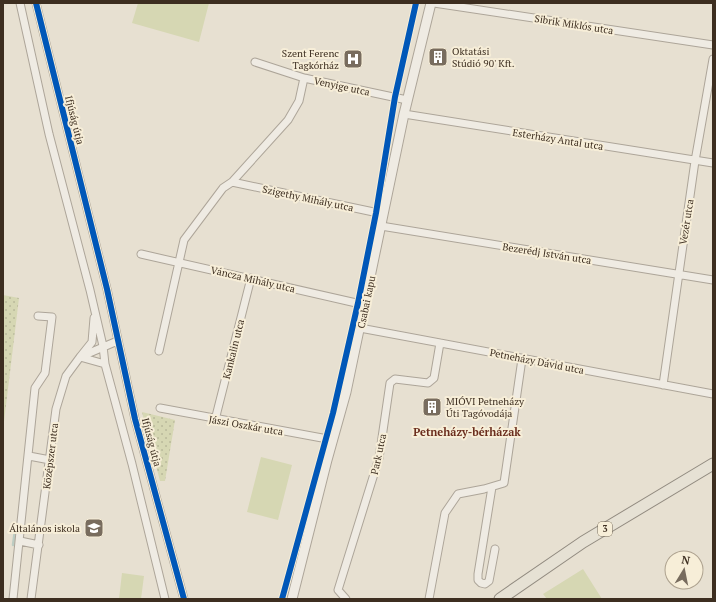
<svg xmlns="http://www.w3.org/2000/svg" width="716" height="602" font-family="'PT Serif',serif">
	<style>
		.grass { fill: #d6d7b3 }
		.park { fill: url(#park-dots) }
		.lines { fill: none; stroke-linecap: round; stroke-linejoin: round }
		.stream { stroke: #bcccc2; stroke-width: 2.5 }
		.minor-casing { stroke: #ada599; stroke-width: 9 }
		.tertiary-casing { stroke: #ada599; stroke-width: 11 }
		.primary-casing { stroke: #928b80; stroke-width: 13 }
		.minor { stroke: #efebe3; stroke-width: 7 }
		.tertiary { stroke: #efebe3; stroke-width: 9 }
		.primary { stroke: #e6e1d4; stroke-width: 11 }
		.cycleway-casing { stroke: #f7eed8; stroke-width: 8 }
		.cycleway { stroke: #0057b8; stroke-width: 6 }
		.labels { text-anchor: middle; stroke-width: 4; stroke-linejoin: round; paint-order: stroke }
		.shield { fill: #f7eed8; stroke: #756857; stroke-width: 1 }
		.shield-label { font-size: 9px; font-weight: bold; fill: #3d2e20 }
		.street-label { font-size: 10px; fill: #3d2e20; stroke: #f7eed8 }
		.poi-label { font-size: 10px; fill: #3d2e20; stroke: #f7eed8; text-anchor: start }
		.neighbourhood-label { font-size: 11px; font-weight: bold; fill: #6b2e1e; stroke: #f7eed8 }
	</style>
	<defs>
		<pattern id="park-dots" width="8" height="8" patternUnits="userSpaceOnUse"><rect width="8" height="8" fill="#d6d7b3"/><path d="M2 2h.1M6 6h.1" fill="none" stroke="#b9b99a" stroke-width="1.8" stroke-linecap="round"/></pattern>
	</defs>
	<rect width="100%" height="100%" fill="#e7e0d1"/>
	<!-- grass -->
	<path class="grass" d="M138 3H209L199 42 132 23Z
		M261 457 292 465 278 520 247 512Z
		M583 569 602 599H547L543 594Z
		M122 573 144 576 141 599H119Z"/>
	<!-- park -->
	<path class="park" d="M3 295 19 298 3 430Z
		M142 412 175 420 165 481H160Z"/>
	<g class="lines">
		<!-- stream -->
		<path class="stream" d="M13 545 15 530"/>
		<!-- minor casing -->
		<g class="minor-casing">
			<path id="minor" d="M20 3 49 134 90 290 103 346 105 364 132 464 165 599
				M36 3 107 289 135 419 184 599
				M434 3 713 45
				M255 62 304 78 407 100
				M404 114 713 163
				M232 182 383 214
				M381 226 713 280
				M141 254 365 305
				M94 318 92 342 80 357 105 364
				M360 328 713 394
				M159 351 184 240 223 188 232 182 288 120 299 101 304 78
				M663 385 695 161 713 59
				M160 408 333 440
				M215 420 251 278
				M29 456 50 460
				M492 487 478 574V580L481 583 485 584 489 581 495 549
				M20 541 39 545
				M13 599 35 388 45 373 52 317 38 316
				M31 599 56 409 66 376 80 357 115 342
				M346 599 338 590 379 458 390 383 395 379 428 383 434 378 440 343
				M429 599 445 513 458 494 484 489 504 483 522 359"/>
		</g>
		<!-- tertiary casing -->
		<g class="tertiary-casing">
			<path id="tertiary" d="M292 599 327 460 346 392 404 114 431 3"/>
		</g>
		<!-- primary casing -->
		<g class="primary-casing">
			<path id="primary" d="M500 599 583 542 713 464"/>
		</g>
		<!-- minor -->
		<use href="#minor" class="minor"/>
		<!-- tertiary -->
		<use href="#tertiary" class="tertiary"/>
		<!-- primary -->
		<use href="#primary" class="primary"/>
		<!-- cycleway casing -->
		<g class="cycleway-casing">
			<path id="cycleway" d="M36 3 107 289 135 419 184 599
				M282 599 333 413 358 303 376 213 395 97 416 3"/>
		</g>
		<!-- cycleway -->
		<use href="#cycleway" class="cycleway"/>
	</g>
	<!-- icons -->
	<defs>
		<g id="building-square" transform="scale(1)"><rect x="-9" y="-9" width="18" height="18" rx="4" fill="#786c5e" stroke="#f7eed8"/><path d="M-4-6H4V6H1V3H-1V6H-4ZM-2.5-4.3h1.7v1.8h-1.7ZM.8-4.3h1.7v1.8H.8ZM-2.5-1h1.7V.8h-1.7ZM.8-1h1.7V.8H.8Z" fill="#fff"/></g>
		<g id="hospital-square" transform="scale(1)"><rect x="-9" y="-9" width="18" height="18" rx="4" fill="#786c5e" stroke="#f7eed8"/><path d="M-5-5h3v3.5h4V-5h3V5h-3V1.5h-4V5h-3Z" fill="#fff"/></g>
		<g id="school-square" transform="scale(1)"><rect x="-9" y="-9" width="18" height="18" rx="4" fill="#786c5e" stroke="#f7eed8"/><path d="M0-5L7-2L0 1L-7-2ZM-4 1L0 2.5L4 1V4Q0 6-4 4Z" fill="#fff"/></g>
	</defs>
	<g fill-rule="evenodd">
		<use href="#building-square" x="438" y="57"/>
		<use href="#hospital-square" x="353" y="59"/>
		<use href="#building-square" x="432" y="407"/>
		<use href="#school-square" x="94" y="528"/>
	</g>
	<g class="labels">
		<!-- shield labels -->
		<rect class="shield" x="598" y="522" width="14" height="14" rx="3"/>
		<g class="shield-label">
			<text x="605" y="532">3</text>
		</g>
		<!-- street labels -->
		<g class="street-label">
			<text transform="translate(574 24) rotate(9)" y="4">Sibrik Miklós utca</text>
			<text transform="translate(342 86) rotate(12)" y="4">Venyige utca</text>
			<text transform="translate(75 120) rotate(76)" y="4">Ifjúság útja</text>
			<text transform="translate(558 139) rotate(9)" y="4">Esterházy Antal utca</text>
			<text transform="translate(308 198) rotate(12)" y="4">Szigethy Mihály utca</text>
			<text transform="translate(686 222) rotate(-81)" y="4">Vezér utca</text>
			<text transform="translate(547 253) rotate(9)" y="4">Bezerédj István utca</text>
			<text transform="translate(253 279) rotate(13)" y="4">Váncza Mihály utca</text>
			<text transform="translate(366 302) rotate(-78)" y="4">Csabai kapu</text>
			<text transform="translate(233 349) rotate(-76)" y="4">Kankalin utca</text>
			<text transform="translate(537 361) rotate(11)" y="4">Petneházy Dávid utca</text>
			<text transform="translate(246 425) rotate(10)" y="4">Jászi Oszkár utca</text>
			<text transform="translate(152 442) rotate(75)" y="4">Ifjúság útja</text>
			<text transform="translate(378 454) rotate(-78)" y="4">Park utca</text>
			<text transform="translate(50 456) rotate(-83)" y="4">Középszer utca</text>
		</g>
		<!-- poi labels -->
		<g class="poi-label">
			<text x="452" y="55">Oktatási<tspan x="452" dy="12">Stúdió 90' Kft.</tspan></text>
			<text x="339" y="57" text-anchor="end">Szent Ferenc<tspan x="339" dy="12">Tagkórház</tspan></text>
			<text x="446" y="405">MIÓVI Petneházy<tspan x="446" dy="12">Úti Tagóvodája</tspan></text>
			<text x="80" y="532" text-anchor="end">Általános iskola</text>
		</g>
		<!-- neighbourhood labels -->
		<g class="neighbourhood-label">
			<text x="467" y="436">Petneházy-bérházak</text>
		</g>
	</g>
	<!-- border -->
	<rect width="716" height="602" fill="none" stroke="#3d2e20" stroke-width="8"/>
	<!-- north arrow -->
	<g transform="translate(684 570) rotate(10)"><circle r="19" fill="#f7eed8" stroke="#ada18e"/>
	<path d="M0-3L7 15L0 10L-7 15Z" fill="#786c5e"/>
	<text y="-6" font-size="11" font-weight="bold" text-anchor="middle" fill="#3d2e20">N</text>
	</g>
</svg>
